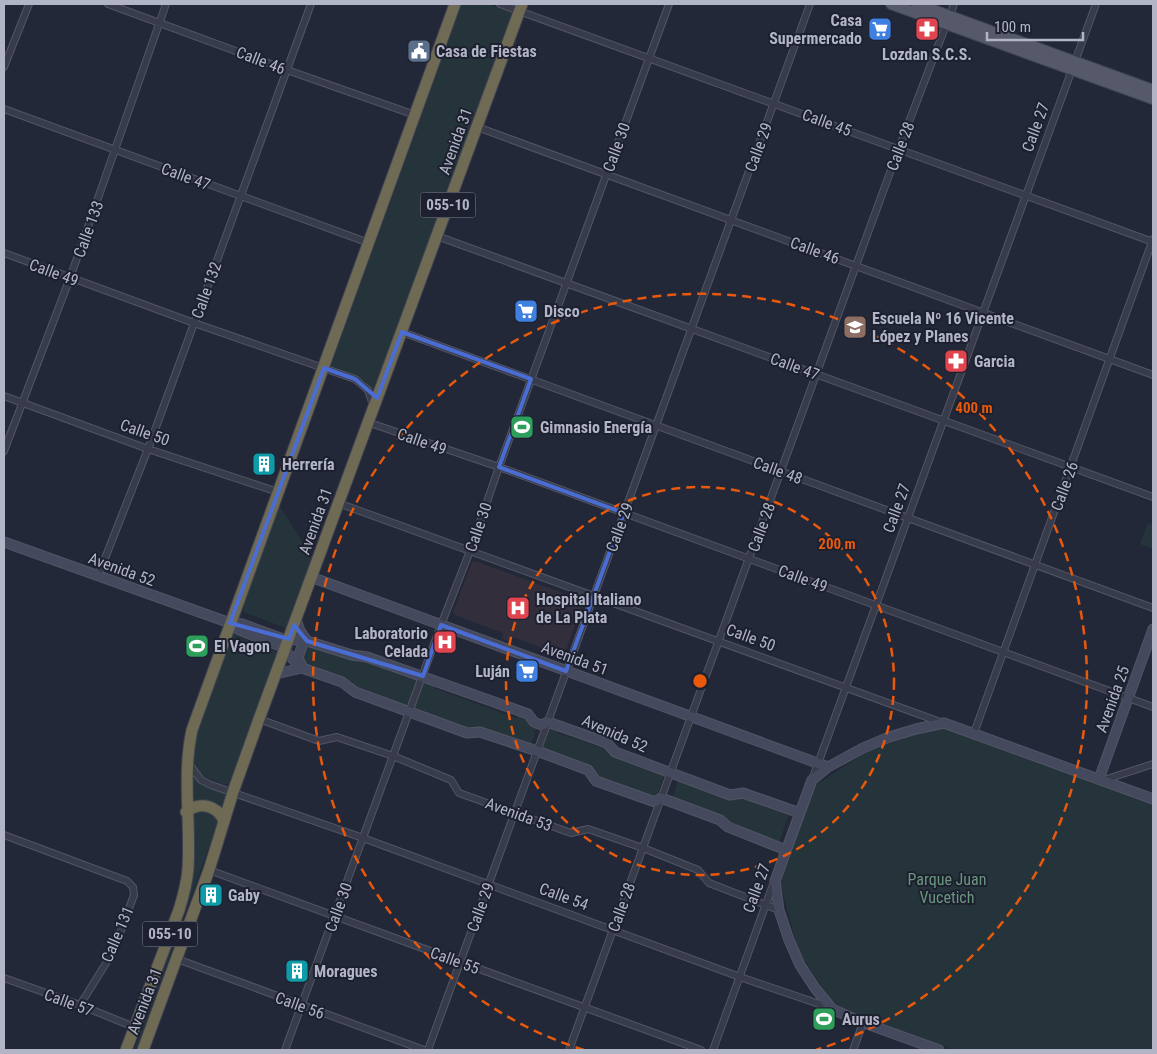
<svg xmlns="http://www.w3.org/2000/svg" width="1157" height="1054" font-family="'Roboto Condensed',sans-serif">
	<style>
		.medical { fill: #332e3b }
		.green { fill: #25343a }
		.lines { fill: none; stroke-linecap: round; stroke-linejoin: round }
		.street-casing { stroke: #525565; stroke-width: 8 }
		.secondary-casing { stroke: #525565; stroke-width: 11 }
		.primary-casing { stroke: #404453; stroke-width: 12 }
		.highway-casing { stroke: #3f4252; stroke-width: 13 }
		.street { stroke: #373b4a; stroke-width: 6 }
		.secondary { stroke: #45495d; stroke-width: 9 }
		.primary { stroke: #55596a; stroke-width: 10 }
		.highway { stroke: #6f6a54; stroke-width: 11 }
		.marked { fill: none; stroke: #4a6dd3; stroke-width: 4; stroke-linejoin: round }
		.ring { fill: none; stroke: #e8590c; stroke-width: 2.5; stroke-dasharray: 9 6 }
		.labels { text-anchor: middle; stroke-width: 4; stroke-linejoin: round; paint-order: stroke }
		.shield { fill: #1c202f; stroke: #858899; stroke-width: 1 }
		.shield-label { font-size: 15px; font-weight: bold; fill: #b2b5c6 }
		.poi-label { font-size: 16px; font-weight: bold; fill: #b2b5c6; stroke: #1c202f; text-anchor: start }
		.street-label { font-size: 16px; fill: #b2b5c6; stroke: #1c202f }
		.park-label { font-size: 16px; fill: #6a967d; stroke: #1c202f }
		.centre { fill: #e8590c; stroke: #1c202f; stroke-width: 2.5 }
		.ring-label { font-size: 15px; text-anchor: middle; font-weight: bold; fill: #e8590c; stroke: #1c202f; stroke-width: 4; stroke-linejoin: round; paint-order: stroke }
	</style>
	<rect width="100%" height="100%" fill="#232839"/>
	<!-- medical -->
	<path class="medical" d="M475 561 582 600 583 603 565 653 561 655 510 636 508 641 502 639 503 633 455 615 453 612 455 607 472 562Z"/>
	<!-- green -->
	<path class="green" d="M462 4H487L511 12 513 17 376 394 364 380 331 366Z
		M279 505 314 560 288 629 244 612V601Z
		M1148 523 1153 525V549L1140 544Z
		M232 634 279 653 235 781 225 785 203 776 192 765 194 743Z
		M306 645 368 659 376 666 408 678 411 676 417 678 408 708 354 689 347 681 302 664 301 659Z
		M424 680 437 685 434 688 516 718 520 715C526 719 530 724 536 729L531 746 466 730 414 710Z
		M547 726 559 729 557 733 600 747 604 746 664 775 656 799 595 776 540 749Z
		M945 727 1153 805V1050H954L834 1006 798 950 780 882 814 786 877 745Z
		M192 778 228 795 223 811C216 803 200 799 191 801Z
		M678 780 732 800 745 798 789 814 779 843 732 827 726 819 673 797Z
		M200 809 215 813 219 819 136 1050H134L187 903 192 878 191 812Z"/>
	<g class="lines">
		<!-- street casing -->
		<g class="street-casing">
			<path id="street" d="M108 4 287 70 415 115
				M500 4 1153 242
				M4 67 29 4
				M4 109 369 243
				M477 127 1153 375
				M437 236 1153 497
				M4 253 194 323 355 379 368 390 373 405
				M402 332 1153 608
				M4 396 148 449 278 492
				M367 422 499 467 1153 707
				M4 451 70 278 166 4
				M338 503 943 723
				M98 576 148 449 311 4
				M259 719 319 741 337 737 393 756 451 780 459 793 571 833 588 829 643 848 698 870 709 883 779 910
				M974 733 1153 239
				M189 764 201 780 211 785 363 838 740 977 831 1008
				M812 780 1096 4
				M1104 780 1153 764
				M4 835 127 881 133 887 134 895 113 952 80 1005
				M209 870 701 1050
				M177 959 424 1050
				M4 978 80 1005 134 1027
				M285 1050 441 625 470 551 499 467 669 4
				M428 1050 810 4
				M569 1050 899 148 954 4
				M713 1050 774 882
				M853 1050 863 1023"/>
		</g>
		<!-- secondary casing -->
		<g class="secondary-casing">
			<path id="secondary" d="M4 542 230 623 242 624 283 639 307 641 352 655 367 657 528 714 534 722 541 725 548 722 607 743 615 752 730 795 743 793 800 813
				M311 577 828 767
				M296 619 300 631 307 641
				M230 623 239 630 280 646 302 668 342 682 355 692 467 733 480 732 537 751 588 770 596 781 655 802 661 798 720 820 728 827 786 850
				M302 666 298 658 303 643 307 641
				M276 674 302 668
				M1099 779 1153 629
				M939 1050 859 1021 832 1009 815 988 800 965 789 940 779 910 775 881 812 780 828 767 863 748 889 737 916 729 944 723 1153 799"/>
		</g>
		<!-- primary casing -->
		<g class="primary-casing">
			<path id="primary" d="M891 4 1153 99
				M917 4 1153 90"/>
		</g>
		<!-- highway casing -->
		<g class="highway-casing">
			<path id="highway" d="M186 812C200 801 217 805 224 821
				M126 1050 179 910C183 897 187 883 188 869 191 822 182 776 192 730L455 4
				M143 1050 209 870 233 792 259 719 522 4"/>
		</g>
		<!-- street -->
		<use href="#street" class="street"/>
		<!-- secondary -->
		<use href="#secondary" class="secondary"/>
		<!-- primary -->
		<use href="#primary" class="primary"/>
		<!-- highway -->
		<use href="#highway" class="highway"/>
	</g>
	<!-- marked area -->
	<path class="marked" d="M402 332 531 379 499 467 624 513 566 671 441 625 423 676 307 641 294 625 289 639 230 623 324 368 355 379 377 398Z"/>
	<!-- distance rings -->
	<g class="ring">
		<circle cx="700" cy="681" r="194"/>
		<path d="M584 1050A387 387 0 1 1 816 1050"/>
	</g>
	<!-- icons -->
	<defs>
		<g id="supermarket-square" transform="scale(1.25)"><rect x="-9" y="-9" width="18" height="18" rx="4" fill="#3f7fe0" stroke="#1c202f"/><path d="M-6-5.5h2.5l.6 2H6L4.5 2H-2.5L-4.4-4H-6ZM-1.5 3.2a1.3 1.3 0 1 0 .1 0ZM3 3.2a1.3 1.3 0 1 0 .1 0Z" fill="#fff"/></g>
		<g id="pharmacy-square" transform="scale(1.25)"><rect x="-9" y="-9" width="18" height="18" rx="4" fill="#e0444e" stroke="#1c202f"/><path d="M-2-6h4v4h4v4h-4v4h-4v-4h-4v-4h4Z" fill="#fff"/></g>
		<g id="civic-square" transform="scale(1.25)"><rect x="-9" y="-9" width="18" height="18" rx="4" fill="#5c6f8a" stroke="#1c202f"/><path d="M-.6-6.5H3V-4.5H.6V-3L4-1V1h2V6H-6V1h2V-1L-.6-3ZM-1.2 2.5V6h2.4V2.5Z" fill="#fff"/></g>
		<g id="school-square" transform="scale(1.25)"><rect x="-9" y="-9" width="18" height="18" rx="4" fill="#8d6e63" stroke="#1c202f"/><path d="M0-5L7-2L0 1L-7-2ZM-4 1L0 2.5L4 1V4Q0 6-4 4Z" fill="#fff"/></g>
		<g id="stadium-square" transform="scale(1.25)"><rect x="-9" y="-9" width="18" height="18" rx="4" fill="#2e9e5b" stroke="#1c202f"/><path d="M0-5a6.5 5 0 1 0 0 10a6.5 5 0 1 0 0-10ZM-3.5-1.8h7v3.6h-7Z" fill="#fff"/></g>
		<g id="building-square" transform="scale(1.25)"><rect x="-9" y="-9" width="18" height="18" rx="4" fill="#0f9aa8" stroke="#1c202f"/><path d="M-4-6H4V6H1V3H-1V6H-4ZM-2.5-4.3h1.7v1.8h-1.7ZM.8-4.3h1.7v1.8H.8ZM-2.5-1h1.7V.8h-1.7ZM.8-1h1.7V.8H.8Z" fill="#fff"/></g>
		<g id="hospital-square" transform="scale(1.25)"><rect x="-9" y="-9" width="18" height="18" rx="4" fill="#e0444e" stroke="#1c202f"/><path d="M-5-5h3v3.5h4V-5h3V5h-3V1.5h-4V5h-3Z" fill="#fff"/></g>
	</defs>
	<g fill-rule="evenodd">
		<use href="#supermarket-square" x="880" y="29"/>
		<use href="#pharmacy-square" x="927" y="29"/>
		<use href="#civic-square" x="419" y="51"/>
		<use href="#supermarket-square" x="526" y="311"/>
		<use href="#school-square" x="855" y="327"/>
		<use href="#pharmacy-square" x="956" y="361"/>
		<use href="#stadium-square" x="522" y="427"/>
		<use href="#building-square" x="264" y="464"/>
		<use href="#hospital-square" x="518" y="608"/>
		<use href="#hospital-square" x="445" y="642"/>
		<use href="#stadium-square" x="197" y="646"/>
		<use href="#supermarket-square" x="527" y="671"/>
		<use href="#building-square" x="211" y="895"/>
		<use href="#building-square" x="297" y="971"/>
		<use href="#stadium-square" x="824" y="1019"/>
	</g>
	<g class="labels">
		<!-- shield labels -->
		<g class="shield">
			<rect x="420.5" y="192.5" width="55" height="25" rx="4"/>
			<rect x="142.5" y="921.5" width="55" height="25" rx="4"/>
		</g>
		<g class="shield-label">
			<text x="448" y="210">055-10</text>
			<text x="170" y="939">055-10</text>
		</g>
		<!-- poi labels -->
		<g class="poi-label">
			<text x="862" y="26" text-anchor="end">Casa<tspan x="862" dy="18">Supermercado</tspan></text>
			<text x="436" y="57">Casa de Fiestas</text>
			<text x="927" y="60" text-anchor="middle">Lozdan S.C.S.</text>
			<text x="544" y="317">Disco</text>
			<text x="872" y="324">Escuela Nº 16 Vicente<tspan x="872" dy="18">López y Planes</tspan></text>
			<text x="974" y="367">Garcia</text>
			<text x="540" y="433">Gimnasio Energía</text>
			<text x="282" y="470">Herrería</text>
			<text x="536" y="605">Hospital Italiano<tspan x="536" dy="18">de La Plata</tspan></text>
			<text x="428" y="639" text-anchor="end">Laboratorio<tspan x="428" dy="18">Celada</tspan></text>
			<text x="214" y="652">El Vagon</text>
			<text x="510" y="677" text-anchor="end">Luján</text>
			<text x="228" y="901">Gaby</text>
			<text x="314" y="977">Moragues</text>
			<text x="842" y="1025">Aurus</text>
		</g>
		<!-- street labels -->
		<g class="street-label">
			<text transform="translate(261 60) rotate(21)" y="6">Calle 46</text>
			<text transform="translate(827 122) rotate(20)" y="6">Calle 45</text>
			<text transform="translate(1035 127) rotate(-70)" y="6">Calle 27</text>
			<text transform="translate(455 141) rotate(-70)" y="6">Avenida 31</text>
			<text transform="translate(900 146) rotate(-69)" y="6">Calle 28</text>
			<text transform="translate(616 147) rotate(-70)" y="6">Calle 30</text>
			<text transform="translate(758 147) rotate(-70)" y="6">Calle 29</text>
			<text transform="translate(186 176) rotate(20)" y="6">Calle 47</text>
			<text transform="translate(88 229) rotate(-70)" y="6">Calle 133</text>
			<text transform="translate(815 250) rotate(20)" y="6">Calle 46</text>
			<text transform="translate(54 272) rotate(20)" y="6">Calle 49</text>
			<text transform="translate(206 290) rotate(-70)" y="6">Calle 132</text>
			<text transform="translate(795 366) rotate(20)" y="6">Calle 47</text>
			<text transform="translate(145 432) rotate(19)" y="6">Calle 50</text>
			<text transform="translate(422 441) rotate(19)" y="6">Calle 49</text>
			<text transform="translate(778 470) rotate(20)" y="6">Calle 48</text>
			<text transform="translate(1064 486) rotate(-70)" y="6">Calle 26</text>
			<text transform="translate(896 508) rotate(-70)" y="6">Calle 27</text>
			<text transform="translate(315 521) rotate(-70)" y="6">Avenida 31</text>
			<text transform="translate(478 527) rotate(-71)" y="6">Calle 30</text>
			<text transform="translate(619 527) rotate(-70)" y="6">Calle 29</text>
			<text transform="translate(761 527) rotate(-70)" y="6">Calle 28</text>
			<text transform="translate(122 569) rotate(20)" y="6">Avenida 52</text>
			<text transform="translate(803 578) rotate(20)" y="6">Calle 49</text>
			<text transform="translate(751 637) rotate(20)" y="6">Calle 50</text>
			<text transform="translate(575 658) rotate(20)" y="6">Avenida 51</text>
			<text transform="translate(1112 699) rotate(-70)" y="6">Avenida 25</text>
			<text transform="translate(615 733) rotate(24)" y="6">Avenida 52</text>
			<text transform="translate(519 814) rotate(20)" y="6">Avenida 53</text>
			<text transform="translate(756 888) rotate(-70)" y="6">Calle 27</text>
			<text transform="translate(564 896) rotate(20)" y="6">Calle 54</text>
			<text transform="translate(338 907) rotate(-70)" y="6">Calle 30</text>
			<text transform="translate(480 907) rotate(-70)" y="6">Calle 29</text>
			<text transform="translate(621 907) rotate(-70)" y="6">Calle 28</text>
			<text transform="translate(117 934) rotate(-67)" y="6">Calle 131</text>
			<text transform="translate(455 960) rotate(20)" y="6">Calle 55</text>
			<text transform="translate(144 1001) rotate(-69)" y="6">Avenida 31</text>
			<text transform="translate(69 1002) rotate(20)" y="6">Calle 57</text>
			<text transform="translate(300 1005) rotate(20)" y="6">Calle 56</text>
		</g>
		<!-- park labels -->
		<g class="park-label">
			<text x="947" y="885">Parque Juan<tspan x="947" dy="18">Vucetich</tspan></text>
		</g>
	</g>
	<circle cx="700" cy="681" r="8" class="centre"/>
	<g class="ring-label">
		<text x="974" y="413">400 m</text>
		<text x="837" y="549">200 m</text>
	</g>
	<!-- border -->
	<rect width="1157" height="1054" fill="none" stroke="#b2b5c6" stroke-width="10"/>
	<!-- scale -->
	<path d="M987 32v8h96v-8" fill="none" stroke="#b2b5c6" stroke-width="2.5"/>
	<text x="994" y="32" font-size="15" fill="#b2b5c6" stroke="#1c202f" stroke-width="4" paint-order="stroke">100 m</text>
</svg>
